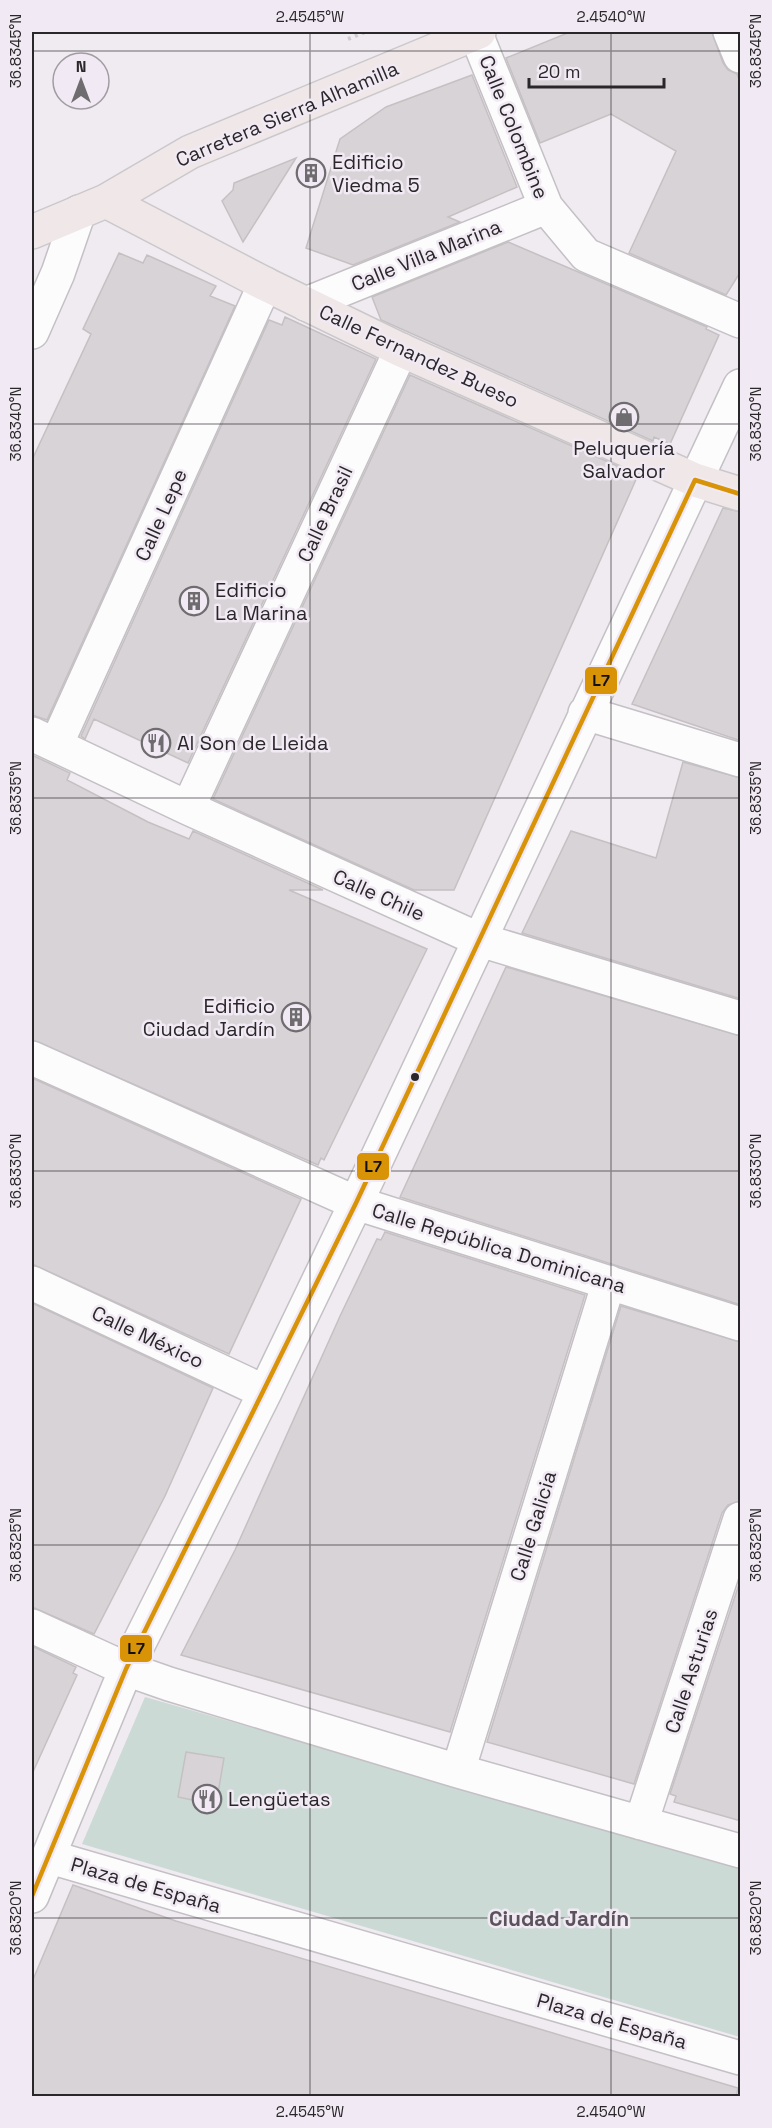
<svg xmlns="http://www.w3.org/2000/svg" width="772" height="2128" font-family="'Space Grotesk',sans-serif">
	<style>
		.green { fill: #cbdad4 }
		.building { fill: #d8d3d6; stroke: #c5c0c2; stroke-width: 1.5 }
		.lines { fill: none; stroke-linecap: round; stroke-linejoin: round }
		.minor-casing { stroke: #c4c0c5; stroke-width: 36 }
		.major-casing { stroke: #cbc8cc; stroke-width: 36 }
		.path { stroke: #ceccce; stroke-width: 4; stroke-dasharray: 3 4.5; stroke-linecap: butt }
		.minor { stroke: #fdfcfd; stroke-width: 33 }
		.major { stroke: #f0e7e8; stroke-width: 33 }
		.bus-1-casing { stroke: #f1e9f3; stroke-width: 9 }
		.bus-1 { stroke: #d89306; stroke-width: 4.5 }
		.ticks { fill: none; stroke: #2a272b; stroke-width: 1.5; stroke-opacity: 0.45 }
		.bus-dot { fill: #2a272b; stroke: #f1e9f3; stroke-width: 2 }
		.labels { text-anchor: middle; stroke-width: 5; stroke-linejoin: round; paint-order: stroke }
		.street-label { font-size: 20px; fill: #2a272b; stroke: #f1e9f3 }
		.poi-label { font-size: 20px; fill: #2a272b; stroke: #f1e9f3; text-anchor: start }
		.neighbourhood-label { font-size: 21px; font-weight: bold; fill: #5a535c; stroke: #f1e9f3 }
		.line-badge { stroke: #f1e9f3; stroke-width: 2 }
		.pale-badge-label { font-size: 16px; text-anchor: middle; font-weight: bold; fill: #111 }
		.neatline { fill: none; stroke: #2a272b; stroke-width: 2 }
		.ticks-label { font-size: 15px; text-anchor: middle; fill: #2a272b }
	</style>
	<rect width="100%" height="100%" fill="#f0ebf1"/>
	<!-- green -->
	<path class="green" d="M145 1697 740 1867V2037L82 1844Z"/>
	<!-- building -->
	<path class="building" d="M570 32H712L723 63 728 70 737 74 741 84V271L726 295 629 253 676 151 611 114 540 143 506 58Z
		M472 75 517 187 448 217 460 222 353 265 306 248 340 139 386 107Z
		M296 158 243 242 222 201 233 190 234 183Z
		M508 242 707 327 706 329 719 335 670 444 654 437 653 441 381 320 372 297Z
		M119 253 143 263 147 255 216 286 210 296 235 306 47 720 32 715V460L91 334 83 329Z
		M285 317 376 359 188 763 94 719 85 739 81 736 269 320 282 325Z
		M410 375 638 475 454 890H414L213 799Z
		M723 508 741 512V741L632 704Z
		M32 755 70 773 67 780 148 822 189 839 193 831 323 890H289L427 949 324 1160 321 1158 318 1165 32 1040Z
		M683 762 741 778V999L522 933 571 831 656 858Z
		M506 967 741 1036V1305L400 1197Z
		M32 1078 301 1199 229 1354 32 1264Z
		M385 1232 585 1295 450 1732 181 1655 235 1550 341 1314 377 1239 381 1240Z
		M32 1303 213 1388 165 1496 94 1634 32 1607Z
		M621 1306 741 1342V1501L728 1505 722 1513 634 1784 487 1742Z
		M741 1578V1821L674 1802 676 1796 670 1794Z
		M32 1646 76 1667 73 1673 77 1675 32 1774Z
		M186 1752 224 1758 216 1805 178 1797Z
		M73 1885 176 1921 738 2088 736 2097H32V1982Z"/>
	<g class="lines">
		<!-- minor casing -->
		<g class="minor-casing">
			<path id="minor" d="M730 32 740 56
				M476 34 546 207 586 255 740 321
				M306 304 546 207
				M32 332 58 273 79 212
				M585 713 740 760
				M32 734 188 808 480 940 740 1018
				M56 745 265 284
				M188 808 401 350
				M32 1058 356 1203 740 1324
				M32 1283 265 1392
				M32 1626 126 1669 169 1684 458 1771 740 1851
				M458 1771 609 1282
				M641 1823 740 1519
				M50 1857 740 2058
				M32 1896 126 1669 265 1392 356 1203 740 386"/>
		</g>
		<!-- major casing -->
		<g class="major-casing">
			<path id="major" d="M106 201 265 284 401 350 695 480 740 494
				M32 232 106 201 190 152 479 32"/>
		</g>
		<!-- path -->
		<path class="path" d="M348 39 365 32"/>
		<!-- minor -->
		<use href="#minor" class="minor"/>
		<!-- major -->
		<use href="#major" class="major"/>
		<!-- bus-1 casing -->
		<g class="bus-1-casing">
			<path id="bus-1" d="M32 1896 126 1669 356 1203 695 480 740 494"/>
		</g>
		<!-- bus-1 -->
		<use href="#bus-1" class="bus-1"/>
	</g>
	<!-- ticks -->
	<path class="ticks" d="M310 32V2096M611 32V2096M32 51H740M32 424H740M32 798H740M32 1171H740M32 1545H740M32 1918H740"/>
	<!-- icons -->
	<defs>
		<g id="building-ring" transform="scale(1.5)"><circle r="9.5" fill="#f1e9f3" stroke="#6f6c70" stroke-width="1.5"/><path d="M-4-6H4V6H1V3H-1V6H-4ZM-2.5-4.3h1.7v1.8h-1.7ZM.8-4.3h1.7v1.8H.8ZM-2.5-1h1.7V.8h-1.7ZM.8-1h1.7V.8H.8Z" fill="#6f6c70"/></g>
		<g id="shop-ring" transform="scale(1.5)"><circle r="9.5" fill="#f1e9f3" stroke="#6f6c70" stroke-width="1.5"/><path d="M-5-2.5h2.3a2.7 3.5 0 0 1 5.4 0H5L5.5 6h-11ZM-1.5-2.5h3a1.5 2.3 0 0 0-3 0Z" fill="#6f6c70"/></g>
		<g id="restaurant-ring" transform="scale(1.5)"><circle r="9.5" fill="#f1e9f3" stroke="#6f6c70" stroke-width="1.5"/><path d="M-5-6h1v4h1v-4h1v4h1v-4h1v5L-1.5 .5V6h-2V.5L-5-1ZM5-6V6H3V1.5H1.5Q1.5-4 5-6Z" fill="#6f6c70"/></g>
	</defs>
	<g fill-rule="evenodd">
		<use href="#building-ring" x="311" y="173"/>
		<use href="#shop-ring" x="624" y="417"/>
		<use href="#building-ring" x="194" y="601"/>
		<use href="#restaurant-ring" x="156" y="743"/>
		<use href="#building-ring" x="296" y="1017"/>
		<use href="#restaurant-ring" x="207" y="1799"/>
	</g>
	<!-- markers -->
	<circle class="bus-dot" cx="415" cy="1077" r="5"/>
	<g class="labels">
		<!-- street labels -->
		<g class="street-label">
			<text transform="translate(287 114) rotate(-23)" y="7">Carretera Sierra Alhamilla</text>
			<text transform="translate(514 127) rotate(68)" y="7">Calle Colombine</text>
			<text transform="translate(426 255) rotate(-22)" y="7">Calle Villa Marina</text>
			<text transform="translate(419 356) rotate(25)" y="7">Calle Fernandez Bueso</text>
			<text transform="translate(325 514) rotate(-65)" y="7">Calle Brasil</text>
			<text transform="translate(161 515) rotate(-66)" y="7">Calle Lepe</text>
			<text transform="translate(379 895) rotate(24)" y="7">Calle Chile</text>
			<text transform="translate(499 1248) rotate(17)" y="7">Calle República Dominicana</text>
			<text transform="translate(148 1337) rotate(25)" y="7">Calle México</text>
			<text transform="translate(533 1526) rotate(-73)" y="7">Calle Galicia</text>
			<text transform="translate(691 1671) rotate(-72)" y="7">Calle Asturias</text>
			<text transform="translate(146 1885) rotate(16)" y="7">Plaza de España</text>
			<text transform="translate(612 2021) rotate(16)" y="7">Plaza de España</text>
		</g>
		<!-- poi labels -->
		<g class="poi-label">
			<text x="332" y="169">Edificio<tspan x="332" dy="23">Viedma 5</tspan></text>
			<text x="624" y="455" text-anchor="middle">Peluquería<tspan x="624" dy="23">Salvador</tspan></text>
			<text x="215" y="597">Edificio<tspan x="215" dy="23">La Marina</tspan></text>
			<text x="177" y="750">Al Son de Lleida</text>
			<text x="275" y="1013" text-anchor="end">Edificio<tspan x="275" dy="23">Ciudad Jardín</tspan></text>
			<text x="228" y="1806">Lengüetas</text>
		</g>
		<!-- neighbourhood labels -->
		<g class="neighbourhood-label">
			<text x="559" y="1926">Ciudad Jardín</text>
		</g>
	</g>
	<g class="line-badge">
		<rect x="584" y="666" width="34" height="29" rx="6" fill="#d89306"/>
		<rect x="356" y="1152" width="34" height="29" rx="6" fill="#d89306"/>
		<rect x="119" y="1634" width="34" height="29" rx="6" fill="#d89306"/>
	</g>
	<g class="pale-badge-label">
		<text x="601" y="686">L7</text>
		<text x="373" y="1172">L7</text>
		<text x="136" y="1654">L7</text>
	</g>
	<!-- border -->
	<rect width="772" height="2128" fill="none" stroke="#f1e9f3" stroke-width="66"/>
	<!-- north arrow -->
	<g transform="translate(81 81)"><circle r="28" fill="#f1e9f3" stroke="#a19ba3" stroke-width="1.5"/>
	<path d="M0-4.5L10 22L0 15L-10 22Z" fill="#6f6c70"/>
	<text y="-9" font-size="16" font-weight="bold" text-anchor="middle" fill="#2a272b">N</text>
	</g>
	<!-- scale -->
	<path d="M529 78v9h135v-9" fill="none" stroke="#2a272b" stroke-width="3"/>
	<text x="538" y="78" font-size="18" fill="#2a272b" stroke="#f1e9f3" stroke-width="4.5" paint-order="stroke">20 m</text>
	<rect x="33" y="33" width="706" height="2062" class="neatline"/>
	<g class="ticks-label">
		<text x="310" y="22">2.4545°W</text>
		<text x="611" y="22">2.4540°W</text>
		<text transform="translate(16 51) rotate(-90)" y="5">36.8345°N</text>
		<text transform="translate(756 51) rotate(-90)" y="5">36.8345°N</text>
		<text transform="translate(16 424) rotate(-90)" y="5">36.8340°N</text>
		<text transform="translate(756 424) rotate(-90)" y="5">36.8340°N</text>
		<text transform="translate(16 798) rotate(-90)" y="5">36.8335°N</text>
		<text transform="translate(756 798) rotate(-90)" y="5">36.8335°N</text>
		<text transform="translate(16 1171) rotate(-90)" y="5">36.8330°N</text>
		<text transform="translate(756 1171) rotate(-90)" y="5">36.8330°N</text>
		<text transform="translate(16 1545) rotate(-90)" y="5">36.8325°N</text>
		<text transform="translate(756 1545) rotate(-90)" y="5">36.8325°N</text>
		<text transform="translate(16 1918) rotate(-90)" y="5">36.8320°N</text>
		<text transform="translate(756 1918) rotate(-90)" y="5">36.8320°N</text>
		<text x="310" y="2117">2.4545°W</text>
		<text x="611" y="2117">2.4540°W</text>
	</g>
</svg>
